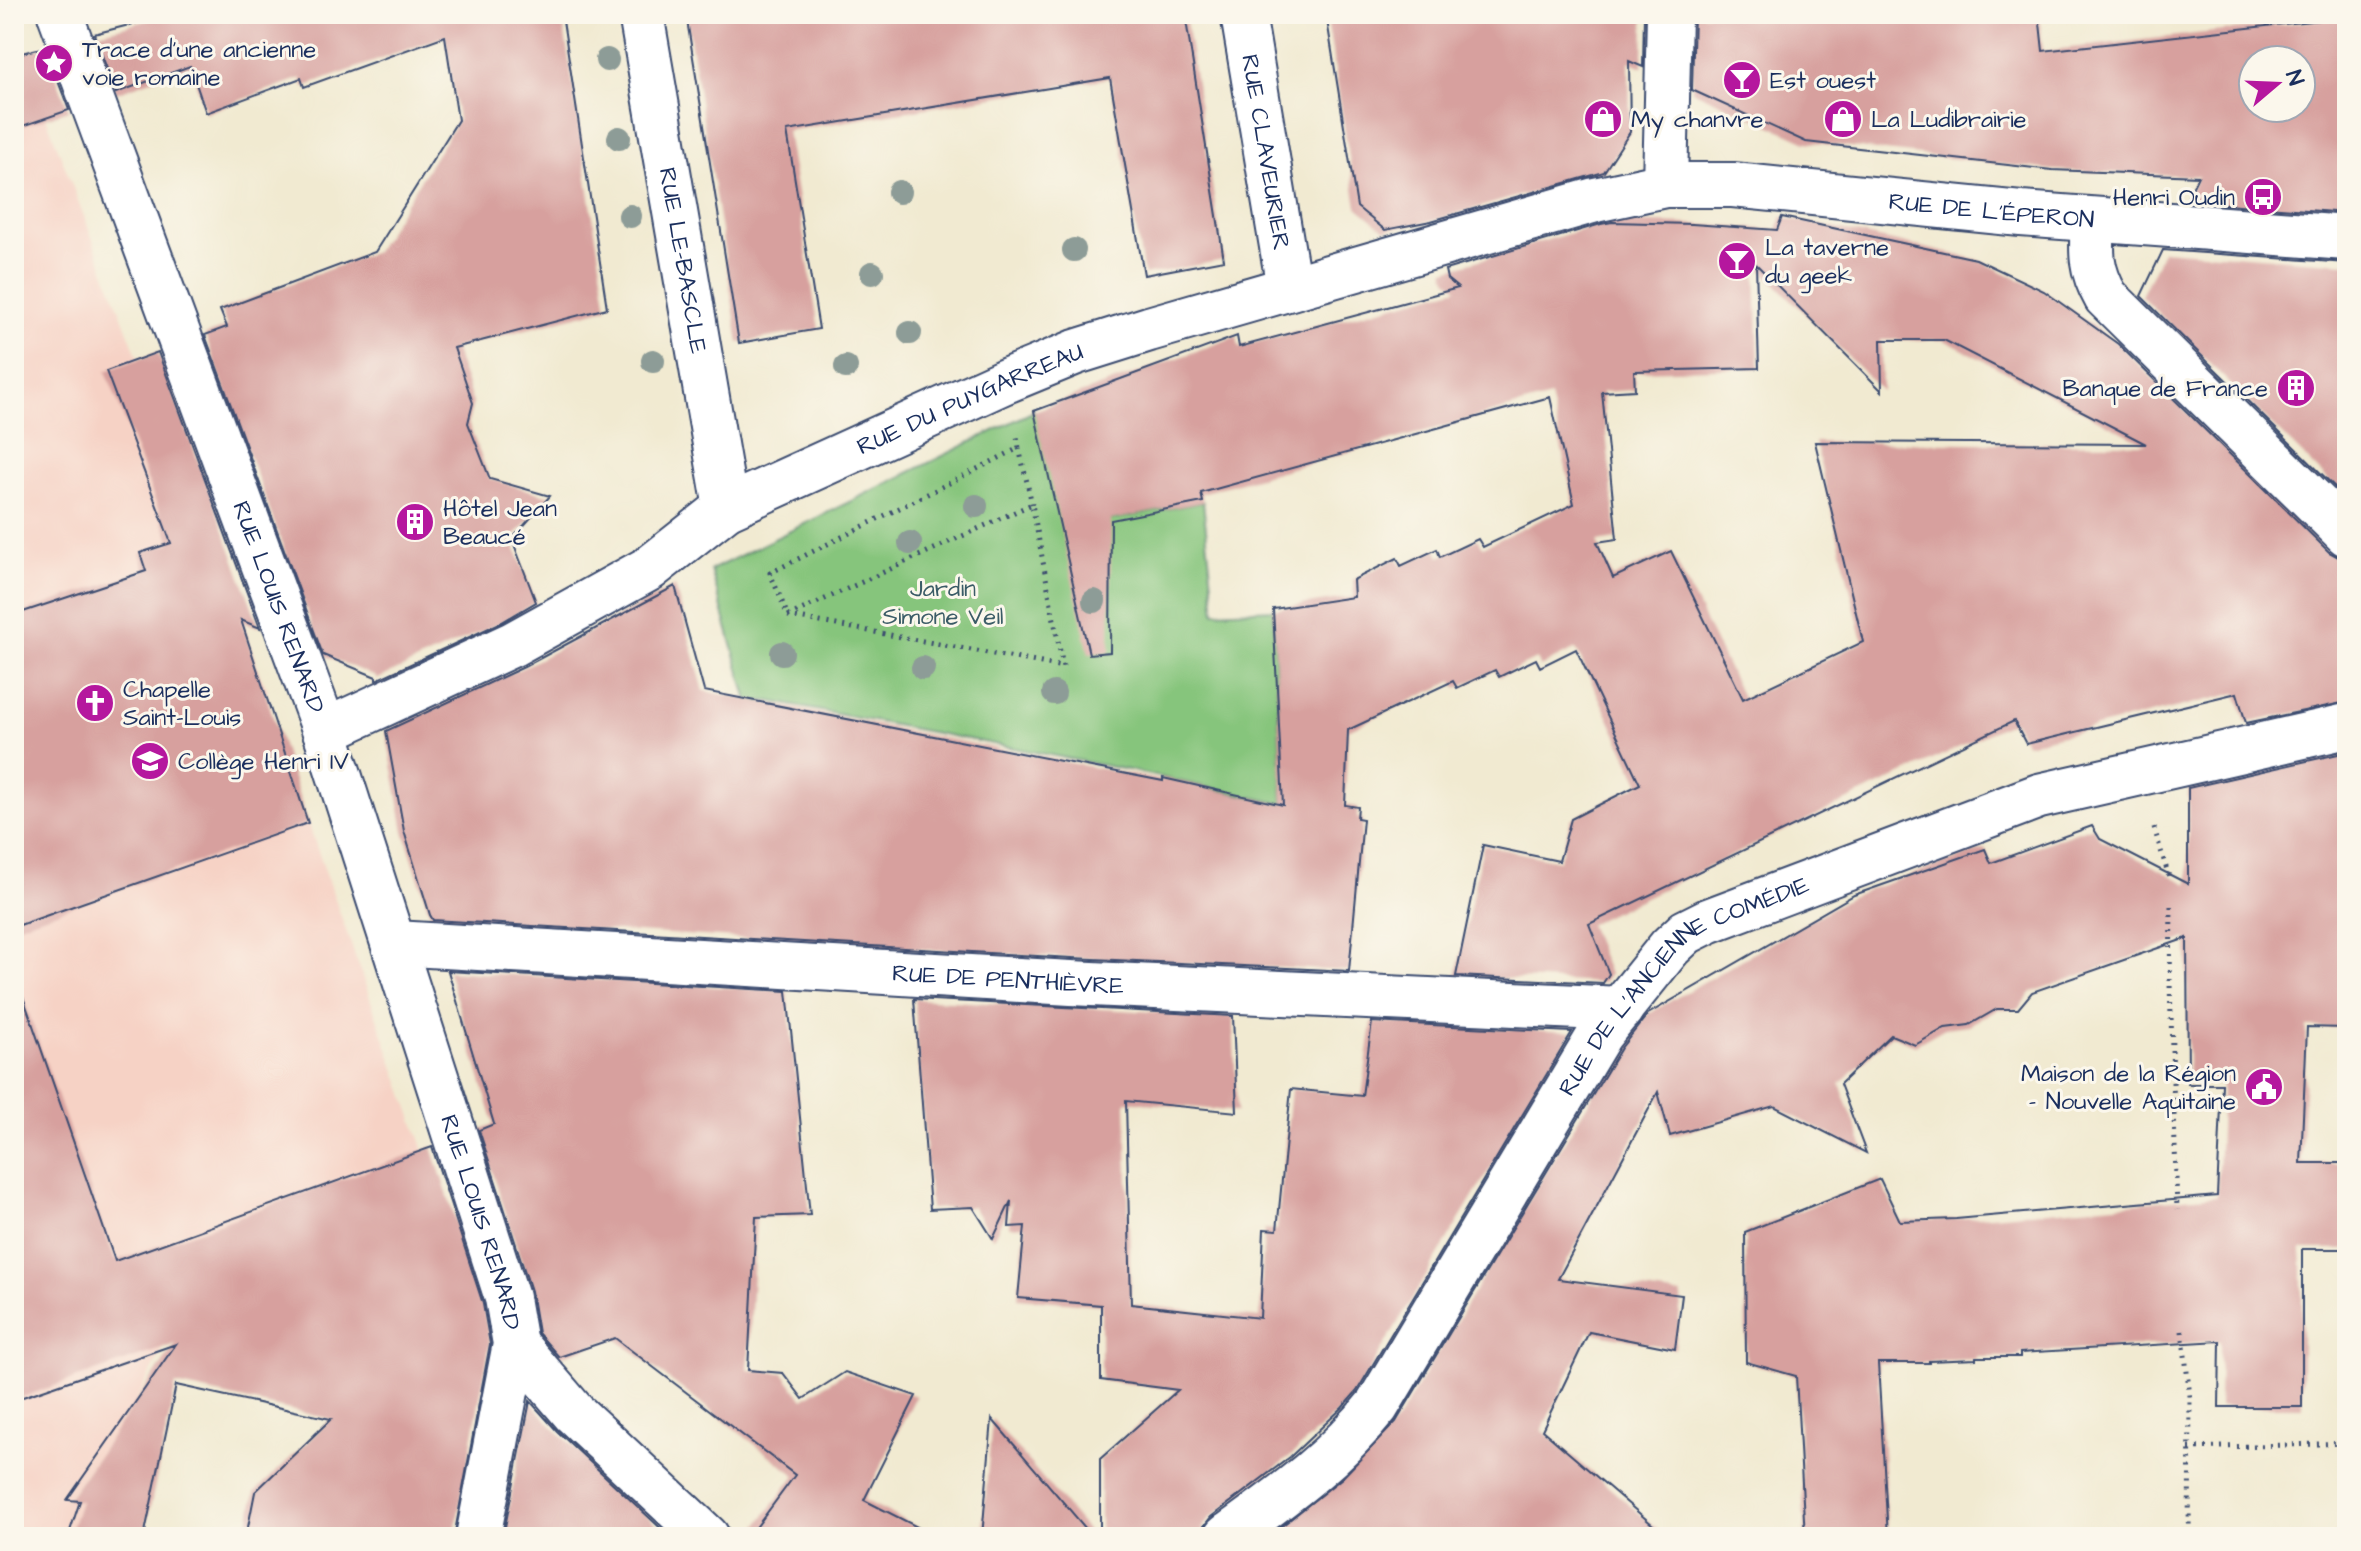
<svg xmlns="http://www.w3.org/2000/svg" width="2361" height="1551" font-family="'Architects Daughter',sans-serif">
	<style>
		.built { fill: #f6d2c5 }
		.green { fill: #86c57c; stroke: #507a6d; stroke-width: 2 }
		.building { fill: #d7a09e; fill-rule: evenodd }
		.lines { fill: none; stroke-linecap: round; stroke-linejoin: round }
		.minor-casing { stroke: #3b4b6f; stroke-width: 48 }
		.path { stroke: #3b4b6f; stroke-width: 5; stroke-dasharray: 2 6; stroke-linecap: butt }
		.minor { stroke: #fff; stroke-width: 44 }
		.tree { fill: #8d9c97 }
		.labels { text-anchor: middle; stroke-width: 6; stroke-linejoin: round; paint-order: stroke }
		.poi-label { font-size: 24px; fill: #1b2f5e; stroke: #fbf7ec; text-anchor: start }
		.street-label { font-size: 24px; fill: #1b2f5e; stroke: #fbf7ec }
		.park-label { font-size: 24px; fill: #3b5c67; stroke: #fbf7ec }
	</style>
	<rect width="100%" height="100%" fill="#fbf7ec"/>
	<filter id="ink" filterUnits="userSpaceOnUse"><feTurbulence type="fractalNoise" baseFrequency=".0125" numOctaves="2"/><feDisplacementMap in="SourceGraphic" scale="16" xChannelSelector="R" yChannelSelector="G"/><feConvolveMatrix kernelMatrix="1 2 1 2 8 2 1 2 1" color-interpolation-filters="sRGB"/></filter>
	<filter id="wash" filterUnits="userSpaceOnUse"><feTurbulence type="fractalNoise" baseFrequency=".006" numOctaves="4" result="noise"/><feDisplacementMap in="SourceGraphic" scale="32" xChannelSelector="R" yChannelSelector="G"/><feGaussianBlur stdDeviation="1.8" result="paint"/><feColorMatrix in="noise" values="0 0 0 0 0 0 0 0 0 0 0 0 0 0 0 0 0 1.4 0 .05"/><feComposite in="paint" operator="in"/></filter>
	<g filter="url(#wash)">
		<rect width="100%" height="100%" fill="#f1ead1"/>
		<!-- built -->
		<path class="built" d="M14 33 198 515 241 613 260 676 268 689 266 692 272 711 264 797 277 834 308 823 461 1255 189 1301 133 1406 67 1499 80 1501 68 1537H14Z"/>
		<!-- green -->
		<path class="green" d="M1034 411 1111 520 1203 502 1215 612 1273 609 1283 804 1128 770 769 701H748L711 570Z"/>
		<g id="blocks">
			<!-- building -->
			<path class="building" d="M172 14H562L607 308 454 348 473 403 468 423 490 479 550 496 512 539 536 602 502 622 376 680V677L323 655 205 335 227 327 220 310 375 252 458 120 445 36 304 87 301 78 206 113 190 66 116 93 94 34Z
				M686 14H1185L1224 260 1144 275 1110 78 787 131 819 329 739 343Z
				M1326 14H1644L1643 67 1629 61 1630 132 1604 172 1431 221 1385 230 1357 207Z
				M1694 14H2039L2043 51 2347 17V213L2186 201 2198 176 2052 170 1806 142 1692 90ZM2253 60H2301V108H2253Z
				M45 47 69 110 14 129V55Z
				M1782 217 1976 259 2044 291 2118 344 2329 552 2340 558H2347V702L2246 723 2237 693 2026 744 2014 721 1589 924 1609 974 1603 983 1456 976 1483 845 1559 861 1571 819 1640 784 1576 649 1540 667 1536 659 1499 677 1495 670 1457 688 1453 681 1348 730 1345 805 1358 807 1357 818 1363 819 1349 971 1072 958 433 920 430 915 404 831 386 731 524 667 675 586 704 691 1163 781V778L1283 805 1273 609 1354 597 1353 580 1397 558 1401 566 1437 549 1440 557 1478 539 1483 547 1574 504 1550 397 1201 493 1203 502 1111 520 1110 652 1089 654 1034 411 1237 336 1239 347 1458 288 1447 279 1445 270 1601 224 1612 222 1692 224 1777 230ZM1756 264 1882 391 1881 340H1944L2146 444 1815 442 1863 642 1743 699 1671 551 1613 578 1597 542 1617 539 1602 392 1635 390 1634 371 1759 368Z
				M2163 250 2347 263V499L2141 296Z
				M158 352 260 628 241 620 308 823 14 927V615L146 571 140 553 171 543 106 371Z
				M2347 752 2346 1028 2307 1027 2301 1163H2347V1249H2302V1407H2219L2220 1341 2020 1353V1357H1976V1359L1929 1361V1363H1878L1888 1537H1805L1796 1376 1746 1362 1745 1232 1880 1179 1900 1221 1956 1219 2217 1196 2222 1084H2188L2187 938 2032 992 2018 1009H1997L1969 1025 1945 1028 1915 1045 1891 1035 1840 1084 1866 1153 1774 1106 1670 1136 1658 1092 1558 1279 1682 1295 1675 1349 1589 1332 1542 1430 1667 1537H1268L1342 1478 1396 1422 1621 1048 1648 1014 1854 895 1985 849 1991 863 2092 826 2100 839 2188 884V788Z
				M448 971 787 991 810 1215 756 1217 748 1370 783 1373 803 1399 845 1372 916 1396 864 1500 937 1537H749L795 1475 615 1338 559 1357 538 1333 531 1291 479 1130 494 1124Z
				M22 994 115 1261 432 1147 483 1304 490 1344 454 1537H246L255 1492 331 1419 176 1385 144 1537H68L80 1501 67 1500 176 1344 14 1400V995Z
				M914 999 1233 1016 1237 1112 1126 1101 1131 1304 1260 1318 1264 1229 1277 1230 1291 1089 1362 1096 1372 1022 1572 1032 1357 1391 1342 1408 1290 1457 1211 1517 1204 1526 1201 1537H1100V1459L1178 1390 1101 1380V1305L1018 1298 1025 1226 1009 1227 1011 1201 993 1239 973 1207 930 1209Z
				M530 1401 557 1431 670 1537H503Z
				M992 1419 1093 1537H982Z"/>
		</g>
	</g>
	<g filter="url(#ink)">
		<use href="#blocks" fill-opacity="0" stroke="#3b4b6f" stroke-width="2"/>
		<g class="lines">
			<!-- minor casing -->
			<g class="minor-casing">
				<g id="minor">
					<path id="s1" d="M60 14 325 731 507 1298 515 1344 478 1537"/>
					<path id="s2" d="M641 14 726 508"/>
					<path id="s3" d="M1243 14 1289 288"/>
					<path d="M1665 185 1669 14"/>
					<path d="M2093 220C2091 252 2090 269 2106 297L2347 534"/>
					<path id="s4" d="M325 731 513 644 650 568 726 508 1003 382 1076 352 1149 329 1595 200 1665 185H1733L2021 214 2347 238"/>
					<path id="s5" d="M395 943 1071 983 1621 1009"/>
					<path d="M515 1344 574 1413 707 1537"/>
					<path id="s6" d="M1226 1537C1281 1497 1335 1459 1377 1406L1600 1034 1670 947 1686 932 1708 921 2039 796 2347 726"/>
				</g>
			</g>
			<!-- path -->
			<path class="path" d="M1019 448 1032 504
				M788 616 1032 504 1063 667 788 616 770 573 1019 448 1017 437
				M2154 828 2170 880
				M2171 906 2170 984 2177 1210
				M2182 1331 2190 1396 2189 1537
				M2189 1448 2347 1443"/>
			<!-- minor -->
			<use href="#minor" class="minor"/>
		</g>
		<!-- trees -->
		<g class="tree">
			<circle cx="607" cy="60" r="12"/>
			<circle cx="619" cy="138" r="12"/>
			<circle cx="899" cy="192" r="12"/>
			<circle cx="630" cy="216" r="12"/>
			<circle cx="1074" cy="250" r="12"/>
			<circle cx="872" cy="273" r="12"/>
			<circle cx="910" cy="333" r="12"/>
			<circle cx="653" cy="361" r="12"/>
			<circle cx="846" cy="367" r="12"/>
			<circle cx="976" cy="506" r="12"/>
			<circle cx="910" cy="543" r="12"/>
			<circle cx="1094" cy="601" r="12"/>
			<circle cx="782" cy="653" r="12"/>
			<circle cx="923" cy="668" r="12"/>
			<circle cx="1054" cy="693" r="12"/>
		</g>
	</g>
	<!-- icons -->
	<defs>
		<g id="sight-disc" transform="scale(2)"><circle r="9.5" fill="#b5179e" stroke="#fbf7ec"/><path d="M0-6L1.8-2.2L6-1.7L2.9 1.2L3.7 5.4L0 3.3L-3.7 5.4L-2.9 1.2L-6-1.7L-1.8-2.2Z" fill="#fff"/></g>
		<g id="bar-disc" transform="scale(2)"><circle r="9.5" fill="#b5179e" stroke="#fbf7ec"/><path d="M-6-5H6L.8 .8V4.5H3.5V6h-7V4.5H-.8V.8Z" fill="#fff"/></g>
		<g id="shop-disc" transform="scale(2)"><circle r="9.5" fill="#b5179e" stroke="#fbf7ec"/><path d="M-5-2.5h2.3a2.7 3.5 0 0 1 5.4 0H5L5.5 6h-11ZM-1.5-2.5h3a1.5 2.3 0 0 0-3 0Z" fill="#fff"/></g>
		<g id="bus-disc" transform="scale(2)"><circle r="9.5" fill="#b5179e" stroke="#fbf7ec"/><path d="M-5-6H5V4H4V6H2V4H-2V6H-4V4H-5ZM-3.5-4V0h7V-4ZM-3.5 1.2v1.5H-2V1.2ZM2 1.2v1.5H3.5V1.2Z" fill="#fff"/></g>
		<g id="building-disc" transform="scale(2)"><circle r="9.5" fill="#b5179e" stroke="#fbf7ec"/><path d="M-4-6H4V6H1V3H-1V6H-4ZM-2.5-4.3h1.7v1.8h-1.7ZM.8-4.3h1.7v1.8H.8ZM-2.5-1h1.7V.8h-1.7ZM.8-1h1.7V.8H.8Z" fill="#fff"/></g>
		<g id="church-disc" transform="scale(2)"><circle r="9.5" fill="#b5179e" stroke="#fbf7ec"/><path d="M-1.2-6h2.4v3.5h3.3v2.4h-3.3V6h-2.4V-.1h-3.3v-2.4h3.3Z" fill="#fff"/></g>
		<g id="school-disc" transform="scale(2)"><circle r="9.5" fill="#b5179e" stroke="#fbf7ec"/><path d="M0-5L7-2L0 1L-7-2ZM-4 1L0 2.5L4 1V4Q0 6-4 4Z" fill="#fff"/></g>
		<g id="civic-disc" transform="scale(2)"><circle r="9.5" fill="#b5179e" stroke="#fbf7ec"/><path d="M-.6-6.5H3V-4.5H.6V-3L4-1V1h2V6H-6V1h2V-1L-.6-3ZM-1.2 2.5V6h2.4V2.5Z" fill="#fff"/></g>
	</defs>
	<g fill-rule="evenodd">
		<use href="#sight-disc" x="54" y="63"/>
		<use href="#bar-disc" x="1742" y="80"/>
		<use href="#shop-disc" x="1603" y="119"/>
		<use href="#shop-disc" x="1843" y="119"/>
		<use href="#bus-disc" x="2263" y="197"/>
		<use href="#bar-disc" x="1737" y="261"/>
		<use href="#building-disc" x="2296" y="388"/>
		<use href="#building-disc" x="415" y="522"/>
		<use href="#church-disc" x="95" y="703"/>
		<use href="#school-disc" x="150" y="761"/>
		<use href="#civic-disc" x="2264" y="1087"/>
	</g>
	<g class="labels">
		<!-- poi labels -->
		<g class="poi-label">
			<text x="82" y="57">Trace d'une ancienne<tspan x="82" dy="28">voie romaine</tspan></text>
			<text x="1770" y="88">Est ouest</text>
			<text x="1631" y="127">My chanvre</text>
			<text x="1871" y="127">La Ludibrairie</text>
			<text x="2235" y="205" text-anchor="end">Henri Oudin</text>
			<text x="1765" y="255">La taverne<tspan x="1765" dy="28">du geek</tspan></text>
			<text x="2268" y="396" text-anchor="end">Banque de France</text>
			<text x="443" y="516">Hôtel Jean<tspan x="443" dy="28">Beaucé</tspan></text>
			<text x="123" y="697">Chapelle<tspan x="123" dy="28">Saint-Louis</tspan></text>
			<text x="178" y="769">Collège Henri IV</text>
			<text x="2236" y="1081" text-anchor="end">Maison de la Région<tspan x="2236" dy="28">- Nouvelle Aquitaine</tspan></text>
		</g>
		<!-- street labels -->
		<g class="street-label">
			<text dy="8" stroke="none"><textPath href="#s3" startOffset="140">RUE CLAVEURIER</textPath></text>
			<text dy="8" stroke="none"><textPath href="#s4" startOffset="1784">RUE DE L'ÉPERON</textPath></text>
			<text dy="8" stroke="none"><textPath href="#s2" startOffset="250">RUE LE-BASCLE</textPath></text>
			<text dy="8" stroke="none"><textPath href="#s4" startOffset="728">RUE DU PUYGARREAU</textPath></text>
			<text dy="8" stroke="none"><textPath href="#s1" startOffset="632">RUE LOUIS RENARD</textPath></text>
			<text dy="8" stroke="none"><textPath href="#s5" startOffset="614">RUE DE PENTHIÈVRE</textPath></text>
			<text dy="8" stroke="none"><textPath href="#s6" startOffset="732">RUE DE L'ANCIENNE COMÉDIE</textPath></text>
			<text dy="8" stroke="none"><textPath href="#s1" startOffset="1280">RUE LOUIS RENARD</textPath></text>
		</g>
		<!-- park labels -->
		<g class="park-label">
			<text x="943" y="596">Jardin<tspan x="943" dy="28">Simone Veil</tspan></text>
		</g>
	</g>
	<!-- margin -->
	<rect width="2361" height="1551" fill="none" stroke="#fbf7ec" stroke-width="48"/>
	<!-- north arrow -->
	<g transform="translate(2277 84) rotate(71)"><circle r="38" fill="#fbf7ec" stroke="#a1a7b3" stroke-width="2"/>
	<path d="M0-6L14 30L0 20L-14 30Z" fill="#b5179e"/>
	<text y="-12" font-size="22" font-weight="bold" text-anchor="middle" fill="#1b2f5e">N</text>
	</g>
</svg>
